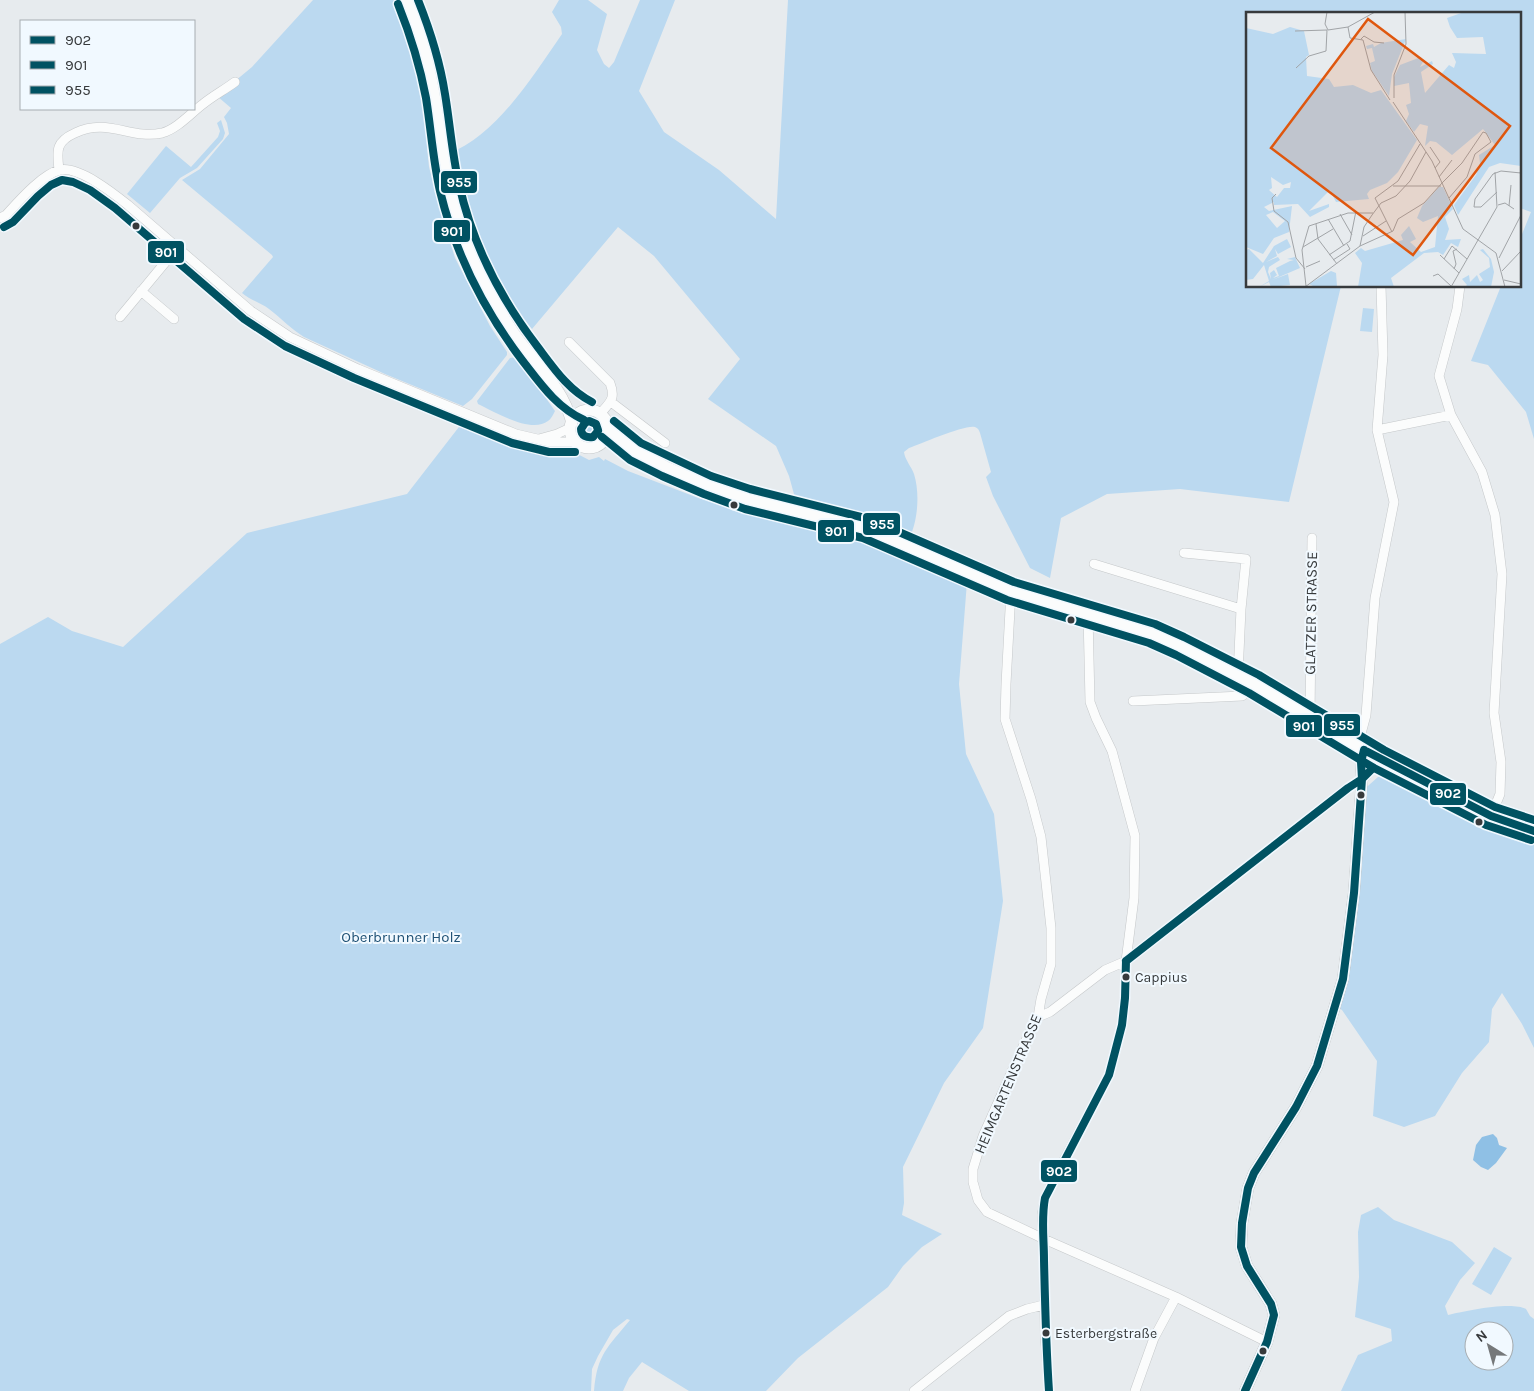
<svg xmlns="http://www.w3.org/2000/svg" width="1534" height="1391" font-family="Karla,sans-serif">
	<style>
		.green { fill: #bbd9f0; fill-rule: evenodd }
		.water { fill: #8fc0e5 }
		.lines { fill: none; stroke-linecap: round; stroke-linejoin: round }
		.minor-casing { stroke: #c5c8ca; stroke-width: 10 }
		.tertiary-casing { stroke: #c5c8ca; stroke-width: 12 }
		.minor { stroke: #fbfcfc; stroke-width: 9 }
		.tertiary { stroke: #fbfcfc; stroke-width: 11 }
		.bus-1-casing { stroke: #f1f9ff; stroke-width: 11 }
		.bus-2-casing { stroke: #f1f9ff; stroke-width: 11 }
		.bus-3-casing { stroke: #f1f9ff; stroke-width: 11 }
		.bus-1 { stroke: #005262; stroke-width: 8 }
		.bus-2 { stroke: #005262; stroke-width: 8 }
		.bus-3 { stroke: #005262; stroke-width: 8 }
		.bus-dot { fill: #373a3c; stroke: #f1f9ff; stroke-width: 2 }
		.labels { text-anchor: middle; stroke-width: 4; stroke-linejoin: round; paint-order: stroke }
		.bus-label { font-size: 14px; fill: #373a3c; stroke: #f1f9ff; text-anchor: start }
		.street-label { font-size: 15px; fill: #373a3c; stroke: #f1f9ff }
		.park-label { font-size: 15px; fill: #1f5175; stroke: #f1f9ff }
		.inset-road { fill: none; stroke: #a1a4a7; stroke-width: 1 }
		.view { fill: #df570e; fill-opacity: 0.15; stroke: #df570e; stroke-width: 2.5 }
		.inset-edge { fill: none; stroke: #373a3c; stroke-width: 2.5 }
		.line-badge { stroke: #f1f9ff; stroke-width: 2 }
		.badge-label { font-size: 14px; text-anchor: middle; font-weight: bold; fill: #fff }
	</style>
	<rect width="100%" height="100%" fill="#e7ebee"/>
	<!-- green -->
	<path class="green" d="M313 0H401L424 67 419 70 417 75 428 140 427 147 429 167 442 216 455 258 490 326 507 352V355L472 399 463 406 385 374 304 337C291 329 281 318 269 309 261 303 250 300 242 293L273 257 272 255 182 180 200 169 229 134 227 123 224 117 231 108 217 96 252 67Z
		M559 0H588L607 14 597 50 604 64 609 68 614 62 640 0H675L639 91 664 132 719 170 776 219 788 0H1534V439L1526 412 1488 365 1471 361 1501 286H1520V239L1531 212 1520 208V14H1248V286H1341L1289 502 1180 489 1107 494 1061 518 1050 578 1030 568 993 496 986 477 991 472 980 433C979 430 978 428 975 427 966 424 920 444 909 448L904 452C905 460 911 466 914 474 920 493 918 521 909 539L866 522 797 505 789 476 776 446 708 399 740 359 654 256 618 227 532 329 522 317 511 320 482 269 463 220 448 154C497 135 533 76 562 34L561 27 552 12Z
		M221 120 225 133 223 139 197 168 180 178 150 213 127 194 166 146 191 167 218 137 220 131 217 123Z
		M1363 308 1374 309 1372 332 1360 331Z
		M517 357 555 411C553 415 551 419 548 421 531 434 495 412 478 404L477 401 510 358Z
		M575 429a14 14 0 1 1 28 0a14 14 0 1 1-28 0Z
		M462 423 546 449H568L589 460 599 457 604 461 605 459 628 471 701 499 724 500 869 540 967 582 959 684 966 754 994 814 1003 901 983 1028 944 1083 903 1167 904 1203 902 1215 942 1234 922 1247 903 1266 888 1287 798 1358 766 1391H689L642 1362 629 1378 623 1391H594C597 1354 608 1347 630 1320L627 1319 613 1330 598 1356 592 1369 591 1391H0V644L48 617 72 631 123 647 247 533 407 494Z
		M1388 772 1401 781 1534 843V1048L1522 1024 1502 993 1492 1009 1489 1042 1462 1073 1435 1116 1404 1127 1373 1116 1377 1061 1342 1010 1335 1006 1360 793 1378 777Z
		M1378 1207 1394 1220 1452 1242 1475 1263 1460 1280 1445 1306 1448 1315C1464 1311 1512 1301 1526 1309L1530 1316 1534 1319V1391H1341L1358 1355 1392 1341 1391 1329 1355 1317 1359 1277 1358 1232 1361 1215ZM1474 1331H1504V1361H1474Z
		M1494 1247 1512 1258 1491 1295 1472 1284Z"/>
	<!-- water -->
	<path class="water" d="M1493 1134 1497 1138 1499 1145 1507 1148 1496 1163 1488 1170 1481 1167 1473 1160 1476 1145 1482 1137Z"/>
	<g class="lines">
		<!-- minor casing -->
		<g class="minor-casing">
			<path id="minor" d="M59 170C57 151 55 142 75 133 108 117 131 140 162 133 177 129 191 113 203 104 213 96 224 90 235 82
				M0 218 6 215C18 202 42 174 60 170 79 166 113 193 128 205L251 311 290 337 358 369 516 434 550 442H575
				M1460 286 1457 309 1439 376 1451 415 1482 472 1495 515 1502 574 1494 713 1501 762 1500 794 1491 816
				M141 291 174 319
				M120 317 178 247
				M569 342 610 383C616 399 610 402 600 414
				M611 402 665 443
				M1377 430 1451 415
				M539 439 557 434 570 428
				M1184 553 1246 559 1241 609
				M1094 564 1241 609 1238 675
				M1011 591 1006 684 1005 719 1031 799 1041 837 1051 928V964L1041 999 1038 1017 1025 1042 983 1136 973 1169V1182L978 1200 987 1212 1044 1239 1176 1297 1267 1342
				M1133 701 1242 696 1249 691 1254 684
				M1310 718 1312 538
				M1358 745 1366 715 1375 598 1394 502 1377 430 1383 355 1381 286
				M1038 1017 1050 1012 1105 970 1126 961 1348 788 1362 779
				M914 1391 1009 1316 1027 1309 1044 1305
				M1049 1391 1045 1334 1044 1239 1042 1215 1045 1198 1055 1177 1109 1075 1122 1025 1125 998 1126 961 1134 898 1135 836 1112 751 1096 718 1090 702 1088 614
				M1135 1391 1154 1338 1176 1297"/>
		</g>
		<!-- tertiary casing -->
		<g class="tertiary-casing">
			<path id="tertiary" d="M407 0C436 63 437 133 453 200 460 232 474 266 491 295 500 311 510 329 521 343 541 369 564 391 572 423
				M570 429a19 19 0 1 1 38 0a19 19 0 1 1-38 0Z
				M608 429 635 451 666 467 707 485 747 499 866 528 1011 591 1152 634 1180 646 1254 684 1379 759 1491 816 1534 831
				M1362 779 1379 759
				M1245 1391 1267 1342 1274 1315 1271 1304 1247 1266 1241 1247 1242 1223 1248 1188 1254 1173 1296 1107 1317 1066 1343 979 1354 893 1362 779 1361 762 1364 750"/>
		</g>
		<!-- minor -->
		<use href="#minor" class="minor"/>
		<!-- tertiary -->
		<use href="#tertiary" class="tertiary"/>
		<!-- bus-1 casing -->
		<g class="bus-1-casing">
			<path id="bus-1" d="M1364 750 1491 816 1534 831
				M1126 961 1348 788 1362 779 1372 769
				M1049 1391C1046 1347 1045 1304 1044 1260 1044 1239 1041 1219 1045 1198L1109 1075 1122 1025 1125 998 1126 961
				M1245 1391 1267 1342 1274 1315 1271 1304 1247 1266 1241 1247 1242 1223 1248 1188 1254 1173 1296 1107 1317 1066 1343 979 1354 893 1362 779 1361 762 1364 750"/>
		</g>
		<!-- bus-2 casing -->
		<g class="bus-2-casing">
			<path id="bus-2" d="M398 4C410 34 420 66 426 98 431 129 433 161 440 191 455 253 484 310 522 360 540 383 556 407 584 420
				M4 227 13 222 38 196 51 185 62 180 73 182 90 190 115 208 244 319 285 346 354 378 512 443 549 452H575
				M602 437 630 460 662 476 704 494 745 509 863 538 1007 600 1149 643 1176 655 1249 693 1374 768 1486 825 1531 840"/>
		</g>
		<!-- bus-3 casing -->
		<g class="bus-3-casing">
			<path id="bus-3" d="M418 0C430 30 440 62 445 94 450 124 452 154 459 184 472 243 501 299 537 346 553 367 568 390 592 402
				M614 421 641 443 711 476 750 489 869 519 1014 582 1155 624 1184 637 1259 675 1384 750 1495 807 1534 820
				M598 431 593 437C587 438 581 436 581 429L585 423 589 421 596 424 598 430"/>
		</g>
		<!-- bus-1 -->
		<use href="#bus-1" class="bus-1"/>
		<!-- bus-2 -->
		<use href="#bus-2" class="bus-2"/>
		<!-- bus-3 -->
		<use href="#bus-3" class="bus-3"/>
	</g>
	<!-- markers -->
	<g class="bus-dot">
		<circle cx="136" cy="226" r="4.5"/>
		<circle cx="734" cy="505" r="4.5"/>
		<circle cx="1071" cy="620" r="4.5"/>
		<circle cx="1361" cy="795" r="4.5"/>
		<circle cx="1479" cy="822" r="4.5"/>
		<circle cx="1126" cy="977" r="4.5"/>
		<circle cx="1046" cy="1333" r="4.5"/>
		<circle cx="1263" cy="1351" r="4.5"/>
	</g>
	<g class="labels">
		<!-- bus labels -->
		<g class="bus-label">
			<text x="1135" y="982">Cappius</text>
			<text x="1055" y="1338">Esterbergstraße</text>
		</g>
		<!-- street labels -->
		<g class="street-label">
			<text transform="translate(1311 613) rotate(-89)" y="5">GLATZER STRASSE</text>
			<text transform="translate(1008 1084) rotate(-67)" y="5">HEIMGARTENSTRASSE</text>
		</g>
		<!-- park labels -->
		<g class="park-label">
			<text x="401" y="942">Oberbrunner Holz</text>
		</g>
	</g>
	<!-- overview -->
	<g transform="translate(1246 12)">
		<rect width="275" height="275" fill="#e7ebee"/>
		<path d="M218 0H275V154L254 151 243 155 212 203 208 193 230 163 234 151 233 143 249 133 237 117 206 143 190 130 184 129 179 134 182 114 174 112 168 120 160 109 163 102 160 93 165 91 163 71 148 74V65L154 53 175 45 177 50 174 55 186 49 187 52 175 60 179 81 203 53 208 56 210 50 206 41 240 42 237 25 211 26 204 15 201 6ZM44 15 58 19 63 43 60 45 61 64 83 67 88 75 107 73 125 81 135 78 171 128 152 160 141 171 124 178 121 182 123 187 90 190 84 178 63 199 83 192V195L64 205 52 192 28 193V190L18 195 23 199 46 194 43 220 28 226 17 242 0 235V16L27 22ZM25 165 37 173 45 170 44 176H38L31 185 23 178 26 176ZM27 200 39 209 31 216 20 203ZM160 27 146 62 143 84 126 59 124 51 129 49 126 36 121 37 120 34 127 32 128 35 135 31ZM193 175H197L207 197 199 205 203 217 199 228 215 227 212 235 205 231 197 243 192 240 178 241 145 266 148 275H112L116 251 109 241 115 236 119 239 157 228 155 223 163 214 170 227 164 230 175 240 189 235 192 204 177 210 171 206 176 194ZM41 227 45 235 32 242 29 237 31 244 20 250 32 245 34 248 23 255 22 260 25 267 24 261 28 258 31 263 27 266 33 264 30 256 44 249 48 248 52 256 48 248 41 247 49 245 54 256 26 268 42 262 44 273 25 275 23 270 13 275 23 269 18 253 7 267 0 268V238L3 237 17 251 28 234ZM237 237 245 247 248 260 245 275H219L221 273 216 267 223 263 224 270 231 263 234 270 237 268 233 262 244 255 243 246 234 238ZM85 259 90 261 91 274 69 275 63 272Z" fill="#bbd9f0" fill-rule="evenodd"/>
		<path class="inset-road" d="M81 0 79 12 82 18 102 15 129 0M102 15 104 26 117 28 125 58 144 88M49 19 81 18 80 39 63 44 50 56M115 27 118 24 128 30 138 31M148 86V63L160 32 159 0M147 90 186 149 217 217 250 241 259 275M184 135 194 150 189 156M193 165 206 148M196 171 216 151 237 120 240 121 245 130 229 142 221 165 203 186M147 174H195M251 180 235 195H228L229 187 247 162 255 159 275 161M30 182 26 186 28 199 42 210 50 246 59 257M252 193 259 191 268 197M263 194 265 173M94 202 106 223M82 207 98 234M70 212 72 227 91 252M146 220 129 186 152 169 174 132M117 224 140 209M114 234 118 215 126 203 135 191 150 184 164 169 180 140M57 235 87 217M83 243 104 229 110 199M194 243 213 261M253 246 275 203M198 247 206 234 221 247M87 248 104 237 101 232M60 255 74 249M208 257 210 252 207 239 211 237M256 259 275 239M187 264 192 262 205 274M258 268 275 272M60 274 56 238 63 214 102 201H127M59 275 114 234 147 219 152 207 178 191 196 171M205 275 251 195 249 160"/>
		<path class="view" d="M122 7 264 114 167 243 25 136Z"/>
		<rect width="275" height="275" class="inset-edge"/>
	</g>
	<g class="line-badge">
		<rect x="440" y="170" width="38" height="24" rx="5" fill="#005262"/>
		<rect x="433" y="219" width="38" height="24" rx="5" fill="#005262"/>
		<rect x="147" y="240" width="38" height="24" rx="5" fill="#005262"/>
		<rect x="862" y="512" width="39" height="24" rx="5" fill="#005262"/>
		<rect x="817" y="519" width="38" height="24" rx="5" fill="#005262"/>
		<rect x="1323" y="713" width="38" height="24" rx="5" fill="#005262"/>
		<rect x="1285" y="714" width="38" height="24" rx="5" fill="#005262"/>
		<rect x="1429" y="782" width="38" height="24" rx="5" fill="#005262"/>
		<rect x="1040" y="1159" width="38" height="24" rx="5" fill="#005262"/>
	</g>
	<g class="badge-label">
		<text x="459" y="187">955</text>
		<text x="452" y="236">901</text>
		<text x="166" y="257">901</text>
		<text x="882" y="529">955</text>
		<text x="836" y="536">901</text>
		<text x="1342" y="730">955</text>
		<text x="1304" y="731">901</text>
		<text x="1448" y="798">902</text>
		<text x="1059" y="1176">902</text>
	</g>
	<!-- legend -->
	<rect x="20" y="20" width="175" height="90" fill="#f1f9ff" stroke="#a7adb1"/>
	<rect x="30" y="36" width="25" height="8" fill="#005262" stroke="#a7adb1"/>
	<text x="65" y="45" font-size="15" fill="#373a3c">902</text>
	<rect x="30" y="61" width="25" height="8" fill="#005262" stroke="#a7adb1"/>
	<text x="65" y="70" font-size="15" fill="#373a3c">901</text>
	<rect x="30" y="86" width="25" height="8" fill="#005262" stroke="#a7adb1"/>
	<text x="65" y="95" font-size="15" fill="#373a3c">955</text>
	<!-- north arrow -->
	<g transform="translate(1489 1346) rotate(323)"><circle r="24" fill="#f1f9ff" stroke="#a7adb1"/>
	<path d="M0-4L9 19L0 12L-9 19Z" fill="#75787a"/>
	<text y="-8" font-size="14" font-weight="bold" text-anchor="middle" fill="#373a3c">N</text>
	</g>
</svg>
